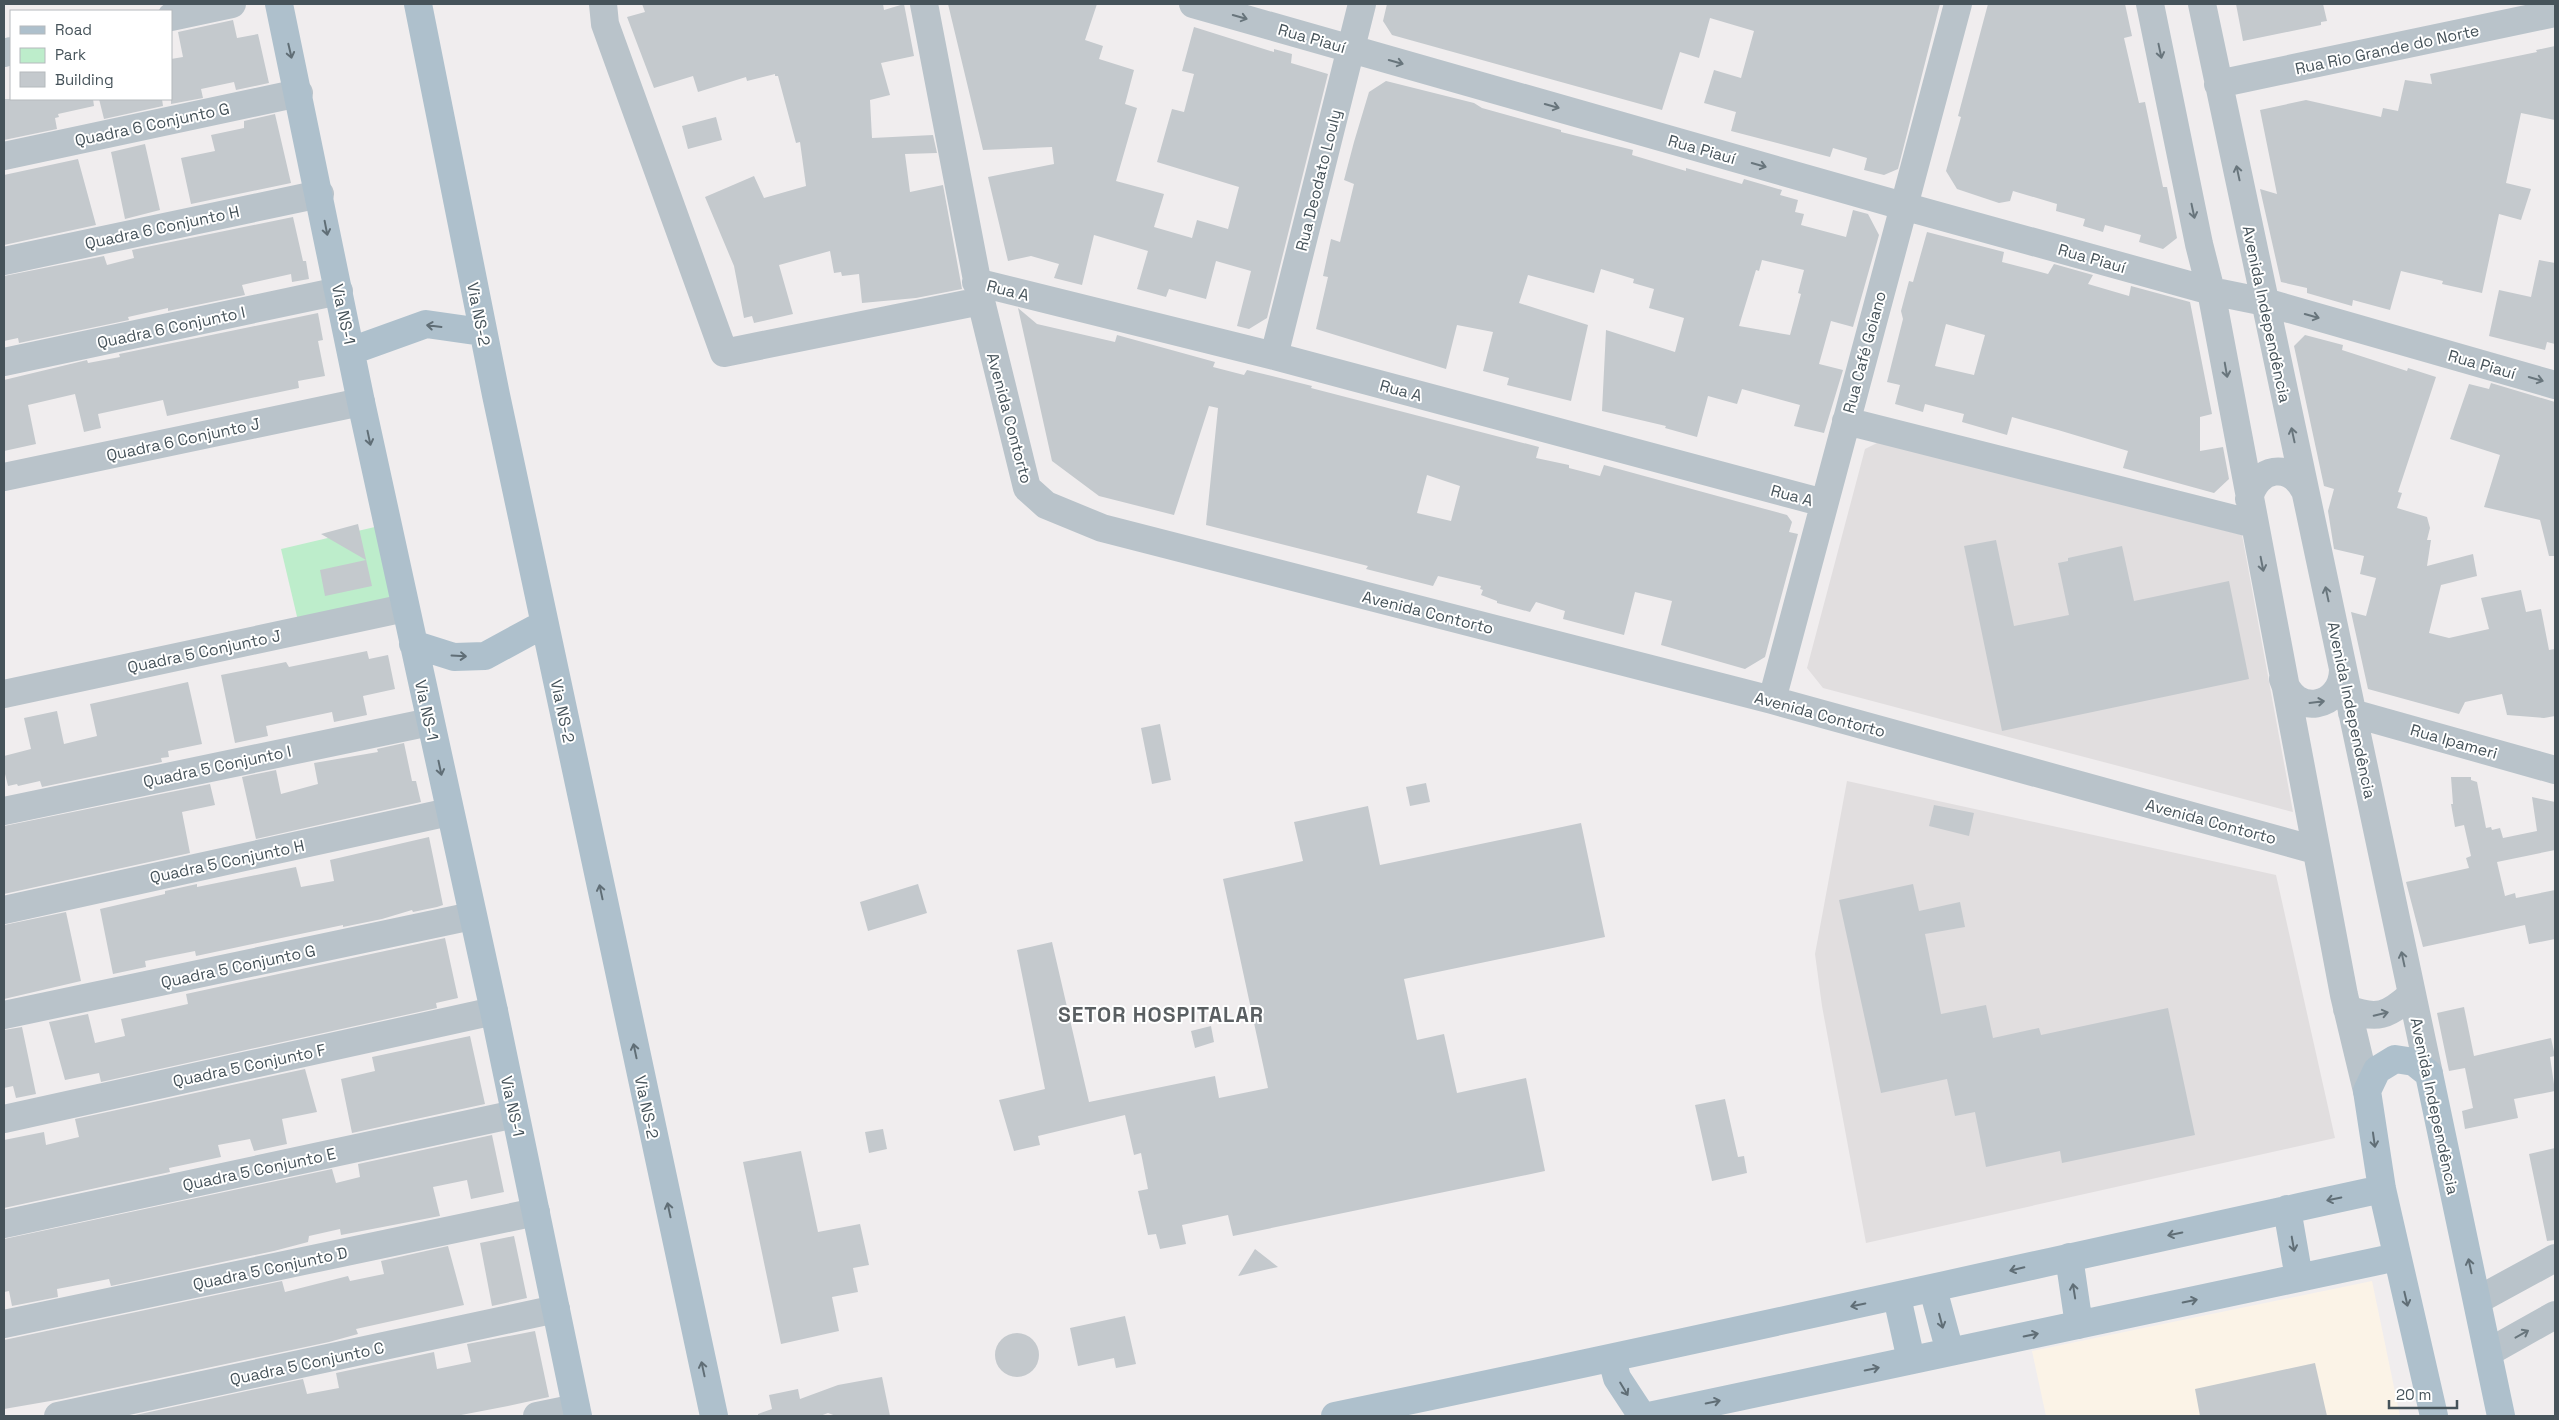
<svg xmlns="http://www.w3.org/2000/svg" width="2559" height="1420" font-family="'Space Grotesk',sans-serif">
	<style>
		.commercial { fill: #fbf3e7 }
		.education { fill: #e1dedf }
		.green { fill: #bdedcb }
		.building { fill: #c4c9cd; fill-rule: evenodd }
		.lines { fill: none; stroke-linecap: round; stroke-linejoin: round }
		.minor { stroke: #b9c3ca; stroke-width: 28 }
		.major { stroke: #aec0cc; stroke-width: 28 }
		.oneway { stroke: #68757c }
		.oneway2 { stroke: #606e76 }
		.labels { text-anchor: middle; stroke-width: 4; stroke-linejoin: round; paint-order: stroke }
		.street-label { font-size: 16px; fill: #46535a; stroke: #fff }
		.district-label { font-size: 21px; font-weight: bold; letter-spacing: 1px; fill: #5a5f62; stroke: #fff }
	</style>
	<rect width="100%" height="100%" fill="#f0edee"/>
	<!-- commercial -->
	<path class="commercial" d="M2372 1281 2400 1416H2046L2032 1351Z"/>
	<!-- education -->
	<path class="education" d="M1883 440 2242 535 2293 812 1823 688 1807 668 1865 449Z
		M1847 781 2276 875 2335 1138 1866 1243 1822 1006 1815 954Z"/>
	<!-- green -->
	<path class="green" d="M379 526 395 600 299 625 281 549Z"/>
	<!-- building -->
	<path class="building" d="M642 4H883L884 10 904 4 914 56 881 63 890 95 870 100 872 138 933 135 937 153 905 154 910 192 943 185 962 289 916 298 862 303 859 274 842 276 841 272 834 273 830 251 779 265 793 314 754 323 752 316 744 318 734 266 705 197 754 176 764 198 806 186 800 142 796 143 778 76H775V74L747 81 746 77 698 92 693 76 654 88 627 17 645 12Z
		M948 4H1097L1085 40 1103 46 1099 59 1134 70 1125 104 1137 108 1116 181 1164 194 1154 227 1192 238 1197 220 1228 229 1239 187 1157 162 1172 109 1184 112 1194 74 1182 71 1194 27 1274 52V49L1292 54 1291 63 1328 74 1267 318 1249 329 1237 326 1251 271 1216 261 1206 299 1169 289 1166 297 1137 289 1148 251 1094 235 1082 285 1054 278 1059 264 1031 256 1008 261 988 177 1054 164 1052 147 983 150Z
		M1387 4H1940L1898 169 1884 175 1864 170 1867 158 1833 148 1830 157 1731 131 1736 112 1704 103 1714 70 1741 78 1754 31 1710 18 1699 58 1680 52 1662 110 1392 35 1383 21Z
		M1988 4H2125L2132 36 2124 38 2139 103 2145 102 2163 187H2167L2177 238 2163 249 2139 242 2141 235 2105 225 2103 232 2083 226 2085 219 2056 211 2057 204 2013 191 2010 201 1999 203 1957 189 1946 171 1961 117 1958 116Z
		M2236 4H2323L2327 21 2321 22V25L2243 41Z
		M233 20 237 38 258 34 269 83 236 90 234 82 201 89 203 98 171 104V59L183 57 178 32Z
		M2555 46V120L2521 113 2506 183 2531 189 2521 220 2499 214 2482 293 2442 284 2443 281 2401 271 2390 310 2353 300 2352 306 2307 293V288L2281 282 2260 189 2277 194 2260 110 2306 100 2381 117 2383 108 2398 111 2405 80 2432 84 2430 74 2537 52 2536 50Z
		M1386 81 1474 103 1482 108 1561 130V132L1633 150 1632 155 1686 171V168L1742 184 1744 179 1782 190 1780 195 1798 200 1795 212 1804 214 1801 225 1846 237 1853 210 1868 214 1879 235 1853 327 1831 321 1819 364 1843 370 1824 433 1794 426 1800 405 1742 389 1737 404 1708 396 1697 437 1665 428 1666 426 1602 411 1606 330 1675 352 1684 318 1649 308 1654 289 1633 283 1634 279 1601 269 1594 293 1528 275 1519 303 1588 325 1571 401 1507 385 1509 378 1483 371 1493 332 1457 325 1446 369 1316 329 1328 277 1323 276 1331 239 1340 242 1354 184 1344 180 1354 142 1369 92ZM1762 260 1804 270 1798 293 1801 294 1790 335 1739 326 1756 270 1759 271Z
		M4 99H93L94 106 58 114 59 117 55 118 57 129 4 140Z
		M99 99H162L163 106 104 119Z
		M275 114 291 183 191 204 181 158 215 151 211 135 244 128V121Z
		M716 117 722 140 688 149 682 126Z
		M145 144 160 210 125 219 111 152Z
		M78 159 96 225 4 245V175Z
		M293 217 303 261H306L309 279 292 282 291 274 242 285 245 295 168 311V308L128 317 129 320 19 343 18 338 4 341V276L104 256 107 265 134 258 132 250Z
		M1927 232 2004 252 2002 262 2048 274 2054 264 2093 275 2088 284 2129 296 2131 286 2190 302 2212 414 2200 417V451L2223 447 2229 479 2214 493 2123 468 2128 451 2058 430 2012 417 2007 435 1962 422 1964 414 1925 404 1923 412 1895 404 1900 385 1887 382 1903 319 1901 311 1909 281 1913 282ZM1946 324 1985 335 1974 375 1935 366Z
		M2539 260 2555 263V344L2547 342 2545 350 2489 336 2499 290 2531 297Z
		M1018 308 1037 324 1115 342 1117 335 1215 362 1213 367 1244 375 1247 370 1280 378 1312 386 1311 388 1539 447 1536 458 1569 465V468L1600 476 1604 465 1787 515 1792 522 1789 532 1798 534 1765 657 1745 669 1661 645 1672 601 1635 592 1624 635 1563 619 1565 611 1536 602 1530 612 1497 603V601L1481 595 1483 590 1480 589 1481 586 1438 576 1433 586 1366 569 1368 566 1206 525 1218 408 1209 406 1174 515 1099 496 1052 461ZM1427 475 1460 486 1451 521 1417 513Z
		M318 313 323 340 318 341 325 376 298 381 299 388 167 416 163 400 98 414 101 428 84 432 75 394 45 401 28 405 36 444 4 451V380L87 360 88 363 120 357 119 354Z
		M2305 335 2343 345 2342 350 2407 371 2408 368 2436 377 2398 492 2402 493 2397 508 2427 517 2430 528 2427 540H2431L2427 566 2473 554 2477 576 2441 585 2429 633 2449 638 2489 629 2481 598 2521 590 2526 612 2541 609 2549 650 2555 649V716L2544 718 2507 715 2502 694 2465 702 2459 714 2368 689 2351 612 2366 616 2376 578 2360 574 2364 556 2334 549 2328 511 2334 489 2324 486 2294 346Z
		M2491 383 2555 402V556H2549L2540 520 2484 507 2500 455 2450 439 2469 384 2489 389Z
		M358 524 372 586 325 596 320 570 366 560 321 534Z
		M1996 540 2014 626 2069 615 2058 563 2068 561V558L2122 546 2134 601 2229 581 2249 679 2002 731 1964 546Z
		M367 651 369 659 388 655 395 689 363 696 367 715 334 722 332 712 266 726 268 736 235 743 221 675 286 662 289 667Z
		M188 682 202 744 168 751 169 757 161 758 162 762 42 787 40 781 18 786 17 784 8 786 4 770V756L31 749 24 718 57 711 64 744 97 736 90 704Z
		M1160 724 1171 780 1152 784 1141 728Z
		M404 743 412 781H416L421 802 256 839 242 777 276 770 281 794 318 784 314 763 378 752 377 749Z
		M2451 777H2471V780L2477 782 2486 828 2491 827 2492 830 2500 828 2503 838 2537 831 2532 797 2555 802V850L2497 862 2505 896 2515 893 2516 898 2555 890V939L2529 944 2525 925 2423 947 2406 882 2469 868 2466 858 2471 856 2464 825 2455 827 2451 804H2453Z
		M1426 783 1430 802 1410 806 1406 787Z
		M210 784 215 805 182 812 190 853 4 894V826Z
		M1934 805 1974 813 1969 836 1929 826Z
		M1368 806 1380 865 1581 823 1605 937 1404 979 1417 1040 1444 1034 1457 1093 1526 1078 1545 1171 1233 1236 1228 1215 1182 1225 1186 1244 1160 1249 1156 1234 1148 1235 1138 1191 1148 1189 1141 1153 1134 1155 1125 1115 1038 1136 1040 1145 1014 1151 999 1100 1045 1089 1017 950 1052 942 1089 1102 1215 1076 1219 1098 1268 1088 1223 879 1303 861 1294 822Z
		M429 837 443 905 437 907 413 912 412 910 382 919 343 927V925L196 956 195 951 145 961 146 967 113 974 100 909 165 894V891L197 884V887L296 867 301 887 334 881 330 860Z
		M918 884 927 913 868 931 860 902Z
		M1913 884 1919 911 1960 902 1965 927 1925 934 1941 1014 1986 1005 1993 1038 2039 1028 2041 1035 2168 1008 2195 1135 2062 1163 2060 1151 1986 1167 1975 1112 1955 1116 1947 1079 1881 1093 1839 900Z
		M66 912 81 981 4 999V925Z
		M445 938 458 998 436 1003 437 1008 101 1082 99 1073 65 1080 49 1022 88 1014 95 1043 125 1036 121 1019 188 1004 186 994Z
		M2464 1007 2474 1056 2551 1038 2555 1056 2550 1057 2555 1091 2514 1099 2518 1118 2465 1129 2462 1111 2473 1108 2465 1068 2449 1071 2437 1013Z
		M1211 1026 1214 1042 1195 1048 1191 1031Z
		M22 1027 36 1094 16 1098 13 1086 4 1088V1030Z
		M470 1036 485 1104 352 1133 341 1079 375 1071 372 1057Z
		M305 1069 317 1112 282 1119 287 1144 254 1151 250 1139 218 1145 221 1157 169 1168 170 1172 4 1208V1140L44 1132 46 1145 79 1137 75 1119Z
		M1725 1099 1738 1157 1744 1156 1747 1173 1712 1181 1695 1105Z
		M883 1129 887 1149 869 1153 865 1132Z
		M492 1135 504 1192 471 1199 467 1180 433 1187 440 1216 341 1235 340 1229 309 1236 308 1242 274 1251 111 1286 109 1279 57 1289 58 1297 12 1306 9 1291 4 1292V1239L332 1169 336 1183 360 1177 358 1164Z
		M2555 1148V1240L2547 1241 2529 1154Z
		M801 1151 818 1232 860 1224 869 1265 853 1268 858 1292 832 1297 839 1331 781 1344 743 1162Z
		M514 1236 527 1298 492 1306 480 1243Z
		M448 1246 464 1305 356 1329 358 1334 329 1342 62 1399 4 1409V1340L282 1281 285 1292 348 1276 350 1281 384 1274 381 1261Z
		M1255 1249 1278 1267 1238 1276Z
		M1125 1316 1136 1364 1116 1368 1114 1358 1078 1366 1070 1328Z
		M535 1331 549 1397 508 1406 456 1416H131L303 1379 307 1394 339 1388 336 1373 434 1352 437 1369 471 1362 467 1344Z
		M995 1355a22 22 0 1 1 44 0a22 22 0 1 1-44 0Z
		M2315 1363 2327 1416H2200L2195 1389Z
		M882 1377 890 1416H836L828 1413 820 1416H758V1414L772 1409 769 1395 798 1389 800 1399 838 1385Z"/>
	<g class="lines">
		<!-- minor -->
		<path class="minor" d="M603 4 605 24 724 353 981 301
			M924 4 981 301 1027 488 1046 505 1102 528 1772 700 2315 850
			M1193 4 1903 206 2211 291 2265 302 2555 385
			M2150 4 2199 244 2211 291 2344 995 2367 1091
			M2202 4 2429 1074
			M171 17 232 4
			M4 53 11 51
			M2218 84 2555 13
			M4 156 299 93
			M4 261 320 194
			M976 282 1274 356 1824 503
			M1274 356 1362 4
			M4 362 339 291
			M1846 421 2254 524
			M4 477 361 402
			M2249 499C2256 467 2290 461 2305 491
			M2283 679C2294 717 2342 709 2343 670
			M4 694 405 608
			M1772 700 1958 4
			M2352 713 2555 770
			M4 811 430 722
			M4 910 449 812
			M2347 1009C2377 1020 2388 1016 2411 995
			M4 1015 472 916
			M4 1119 494 1011
			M4 1224 515 1114
			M2478 1300 2555 1258
			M4 1324 536 1212
			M2489 1352 2555 1315
			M58 1416 556 1309
			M537 1416 576 1408"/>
		<!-- major -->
		<path class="major" d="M279 4 361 402 494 1011 578 1416
			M418 4 496 395 714 1416
			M351 351 426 324 482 332
			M413 644 454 657 485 656 544 624
			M2287 1209 2299 1278
			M2069 1257 2079 1325
			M1933 1289 1950 1352
			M1897 1297 1911 1360
			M1612 1359 1617 1378 1642 1416
			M1335 1416C1685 1344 2033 1265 2382 1189
			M1649 1416 2397 1257
			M2434 1416 2382 1189 2367 1091 2377 1070 2395 1059 2414 1062 2429 1074 2501 1416"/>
	</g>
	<!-- one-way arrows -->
	<defs><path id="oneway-shaft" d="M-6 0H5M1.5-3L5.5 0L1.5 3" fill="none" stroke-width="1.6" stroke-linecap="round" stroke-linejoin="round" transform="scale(1.25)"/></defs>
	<g class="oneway">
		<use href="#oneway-shaft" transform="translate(1240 17) rotate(16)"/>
		<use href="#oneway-shaft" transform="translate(2160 51) rotate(78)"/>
		<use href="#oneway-shaft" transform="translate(1396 62) rotate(16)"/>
		<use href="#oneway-shaft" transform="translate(1552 106) rotate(16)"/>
		<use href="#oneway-shaft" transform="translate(1759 165) rotate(16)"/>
		<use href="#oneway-shaft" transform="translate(2238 173) rotate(-102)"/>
		<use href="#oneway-shaft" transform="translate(2193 211) rotate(78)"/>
		<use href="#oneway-shaft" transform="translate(2312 316) rotate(16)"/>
		<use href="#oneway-shaft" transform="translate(2226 370) rotate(80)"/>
		<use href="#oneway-shaft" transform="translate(2536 379) rotate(16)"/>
		<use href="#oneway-shaft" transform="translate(2293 435) rotate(-102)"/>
		<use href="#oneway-shaft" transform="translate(2262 564) rotate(79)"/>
		<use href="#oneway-shaft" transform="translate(2327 594) rotate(-102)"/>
		<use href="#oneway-shaft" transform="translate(2317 702) rotate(-7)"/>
		<use href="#oneway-shaft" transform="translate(2403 959) rotate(-102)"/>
		<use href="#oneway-shaft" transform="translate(2381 1014) rotate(-14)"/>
		<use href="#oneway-shaft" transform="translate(2522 1334) rotate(-29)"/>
	</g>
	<g class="oneway2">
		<use href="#oneway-shaft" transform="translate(290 51) rotate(77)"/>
		<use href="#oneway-shaft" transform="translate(326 228) rotate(79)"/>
		<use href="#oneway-shaft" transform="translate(434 326) rotate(-173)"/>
		<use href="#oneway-shaft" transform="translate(369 438) rotate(78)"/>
		<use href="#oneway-shaft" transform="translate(459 656) rotate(3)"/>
		<use href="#oneway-shaft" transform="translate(440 768) rotate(78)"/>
		<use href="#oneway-shaft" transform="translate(601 892) rotate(-102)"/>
		<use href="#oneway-shaft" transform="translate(635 1051) rotate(-102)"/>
		<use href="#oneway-shaft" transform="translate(2374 1140) rotate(82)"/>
		<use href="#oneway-shaft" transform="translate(2334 1199) rotate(168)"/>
		<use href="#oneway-shaft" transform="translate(669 1210) rotate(-102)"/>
		<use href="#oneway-shaft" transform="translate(2175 1234) rotate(168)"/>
		<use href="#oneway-shaft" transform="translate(2293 1244) rotate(80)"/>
		<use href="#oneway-shaft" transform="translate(2470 1266) rotate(-102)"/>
		<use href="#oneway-shaft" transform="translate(2017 1269) rotate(167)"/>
		<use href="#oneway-shaft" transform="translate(2074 1291) rotate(-99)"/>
		<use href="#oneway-shaft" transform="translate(2406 1299) rotate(77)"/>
		<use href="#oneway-shaft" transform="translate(2190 1301) rotate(-12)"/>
		<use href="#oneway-shaft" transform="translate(1858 1305) rotate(168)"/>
		<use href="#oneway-shaft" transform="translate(1941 1321) rotate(75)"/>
		<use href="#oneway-shaft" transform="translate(2031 1335) rotate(-12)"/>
		<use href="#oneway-shaft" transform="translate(703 1369) rotate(-102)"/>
		<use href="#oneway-shaft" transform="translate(1872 1369) rotate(-12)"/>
		<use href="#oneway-shaft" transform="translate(1624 1389) rotate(59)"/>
		<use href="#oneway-shaft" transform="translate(1713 1402) rotate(-12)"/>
	</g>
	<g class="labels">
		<!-- street labels -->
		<g class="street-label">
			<text transform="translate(1312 38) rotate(16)" y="6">Rua Piauí</text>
			<text transform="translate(2387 49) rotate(-12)" y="6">Rua Rio Grande do Norte</text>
			<text transform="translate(152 124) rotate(-12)" y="6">Quadra 6 Conjunto G</text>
			<text transform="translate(1702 149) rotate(16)" y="6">Rua Piauí</text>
			<text transform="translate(1318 180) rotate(-76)" y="6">Rua Deodato Louly</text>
			<text transform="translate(162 227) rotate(-12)" y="6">Quadra 6 Conjunto H</text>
			<text transform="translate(2092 258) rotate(16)" y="6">Rua Piauí</text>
			<text transform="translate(1008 290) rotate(14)" y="6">Rua A</text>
			<text transform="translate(344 314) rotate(78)" y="6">Via NS-1</text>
			<text transform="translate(479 314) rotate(79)" y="6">Via NS-2</text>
			<text transform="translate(2267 314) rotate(78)" y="6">Avenida Independência</text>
			<text transform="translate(171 327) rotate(-12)" y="6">Quadra 6 Conjunto I</text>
			<text transform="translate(1864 352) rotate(-75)" y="6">Rua Café Goiano</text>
			<text transform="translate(2482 364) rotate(16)" y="6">Rua Piauí</text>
			<text transform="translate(1401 390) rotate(15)" y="6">Rua A</text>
			<text transform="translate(1010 418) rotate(75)" y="6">Avenida Contorto</text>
			<text transform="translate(183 439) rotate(-12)" y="6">Quadra 6 Conjunto J</text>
			<text transform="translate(1792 495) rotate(15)" y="6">Rua A</text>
			<text transform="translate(1428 612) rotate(14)" y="6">Avenida Contorto</text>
			<text transform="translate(204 651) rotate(-12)" y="6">Quadra 5 Conjunto J</text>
			<text transform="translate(427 710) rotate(78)" y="6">Via NS-1</text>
			<text transform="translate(2352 710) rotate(78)" y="6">Avenida Independência</text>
			<text transform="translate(563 711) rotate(78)" y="6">Via NS-2</text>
			<text transform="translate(1820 714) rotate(15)" y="6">Avenida Contorto</text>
			<text transform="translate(2454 741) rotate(16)" y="6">Rua Ipameri</text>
			<text transform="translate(217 766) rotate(-12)" y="6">Quadra 5 Conjunto I</text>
			<text transform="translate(2211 821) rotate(15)" y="6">Avenida Contorto</text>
			<text transform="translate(227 861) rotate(-12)" y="6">Quadra 5 Conjunto H</text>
			<text transform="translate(238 966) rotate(-12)" y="6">Quadra 5 Conjunto G</text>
			<text transform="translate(249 1065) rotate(-12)" y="6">Quadra 5 Conjunto F</text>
			<text transform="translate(513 1106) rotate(78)" y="6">Via NS-1</text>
			<text transform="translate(2435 1106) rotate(78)" y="6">Avenida Independência</text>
			<text transform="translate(647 1107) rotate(78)" y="6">Via NS-2</text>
			<text transform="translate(259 1169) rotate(-12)" y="6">Quadra 5 Conjunto E</text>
			<text transform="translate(270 1268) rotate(-12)" y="6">Quadra 5 Conjunto D</text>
			<text transform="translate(307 1363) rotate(-12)" y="6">Quadra 5 Conjunto C</text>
		</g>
		<!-- district labels -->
		<g class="district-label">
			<text x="1161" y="1022">SETOR HOSPITALAR</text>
		</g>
	</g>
	<!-- border -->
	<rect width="2559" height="1420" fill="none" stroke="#46535a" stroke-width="10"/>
	<!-- legend -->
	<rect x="10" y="10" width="162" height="90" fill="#ffffff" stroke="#b5babd"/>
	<rect x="20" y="26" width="25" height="8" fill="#aec0cc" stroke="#b5babd"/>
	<text x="55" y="35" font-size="15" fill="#46535a">Road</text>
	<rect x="20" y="48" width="25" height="15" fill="#bdedcb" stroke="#b5babd"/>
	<text x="55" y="60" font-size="15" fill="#46535a">Park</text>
	<rect x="20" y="72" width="25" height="15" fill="#c4c9cd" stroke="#b5babd"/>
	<text x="55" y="85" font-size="15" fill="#46535a">Building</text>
	<!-- scale -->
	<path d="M2389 1400v8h68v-8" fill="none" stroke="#46535a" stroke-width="2.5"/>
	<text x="2396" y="1400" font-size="15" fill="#46535a" stroke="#ffffff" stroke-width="4" paint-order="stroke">20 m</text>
</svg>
